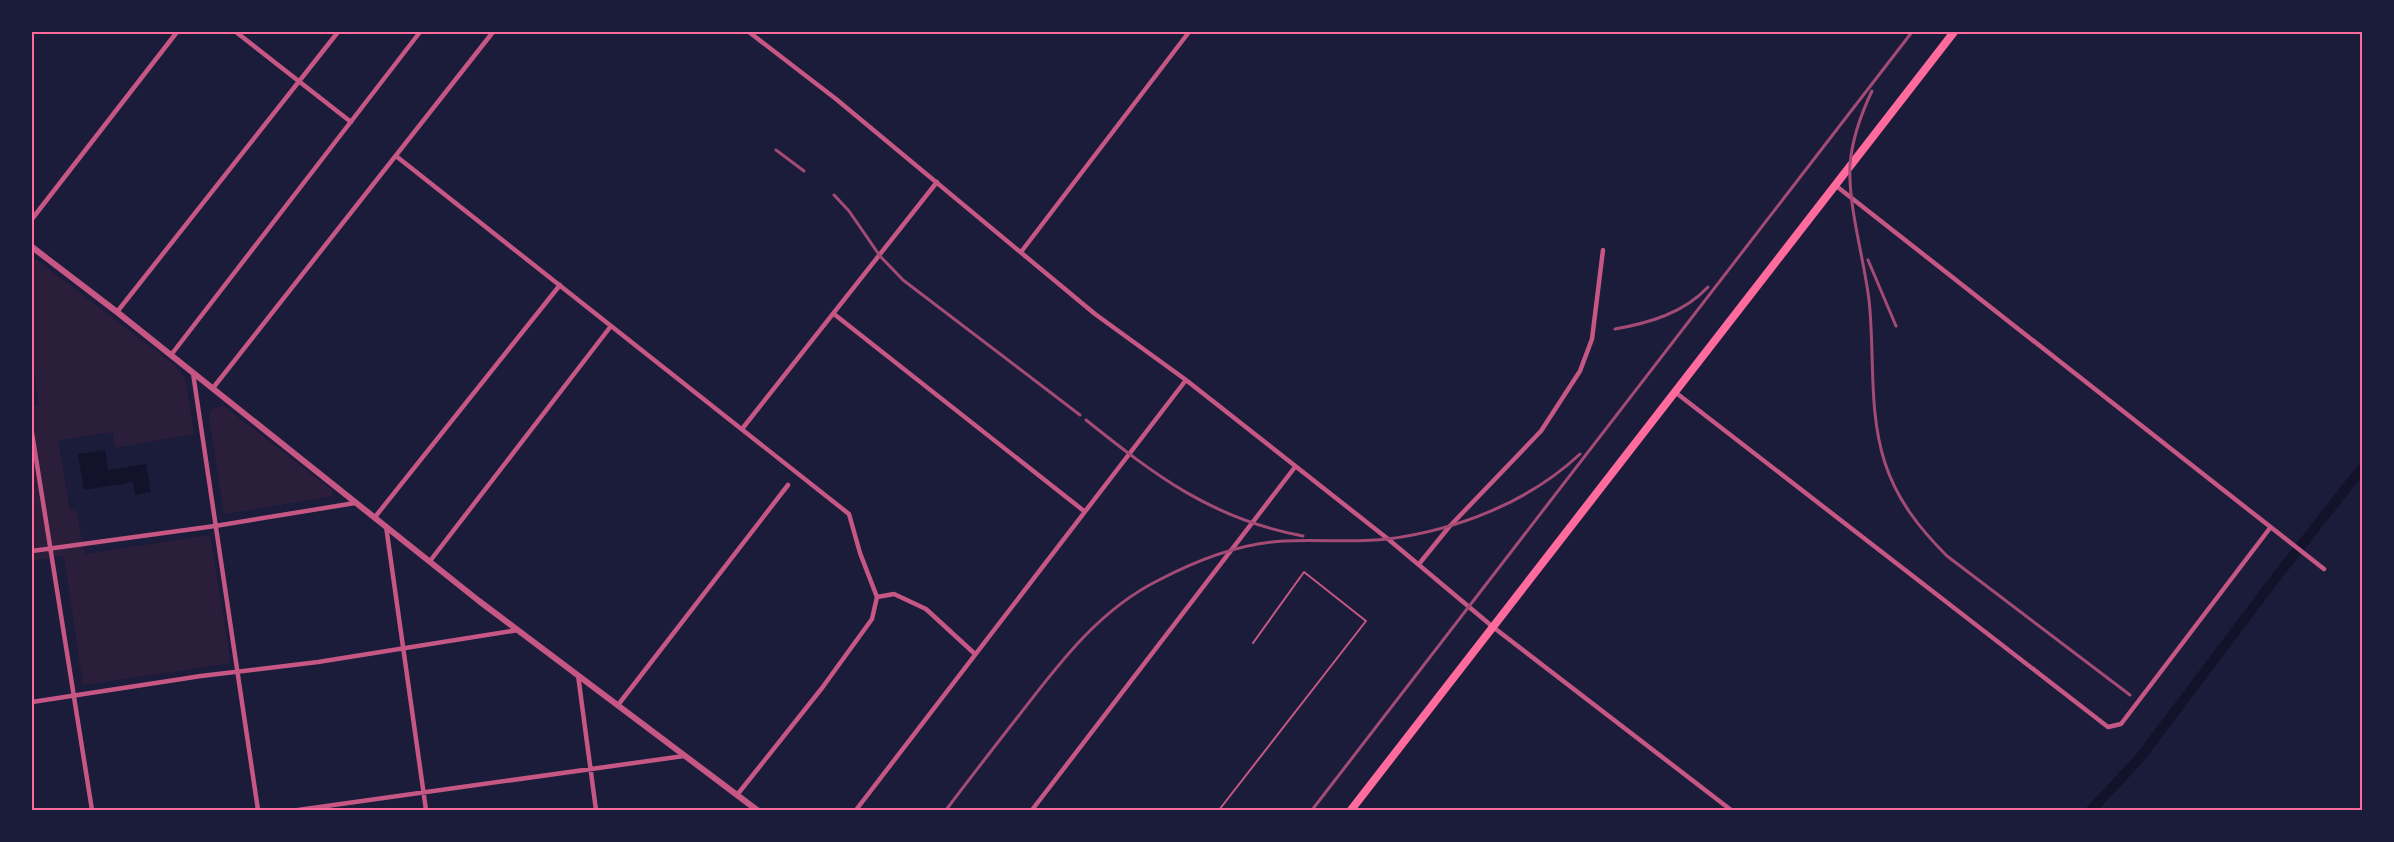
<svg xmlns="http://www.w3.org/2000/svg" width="2394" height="842" font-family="Inter,sans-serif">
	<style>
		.green { fill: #2a1e3b }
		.water { fill: #12122b }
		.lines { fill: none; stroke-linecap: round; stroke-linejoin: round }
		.canal { stroke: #12122b; stroke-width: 10 }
		.service { stroke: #c65784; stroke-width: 2 }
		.minor { stroke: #c65784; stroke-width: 4.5 }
		.tertiary { stroke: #c65784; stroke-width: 6 }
		.primary { stroke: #ff6b9d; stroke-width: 8 }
		.rail { stroke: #a44b75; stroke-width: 3 }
		.neatline { fill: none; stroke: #ff6b9d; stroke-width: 2 }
	</style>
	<rect width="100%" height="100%" fill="#1b1b3a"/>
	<!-- green -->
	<path class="green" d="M32 259 37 260 172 363 183 375 186 382 194 434 115 448 113 432 58 440 70 511 76 510 85 554 210 535 231 663 83 685 64 556 32 561V407L39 405 32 354Z
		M223 405 332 490 333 496 224 514 209 418 211 410Z"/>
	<!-- water -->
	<path class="water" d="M105 450 108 470 146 464 151 492 135 495 133 482 84 490 78 454Z"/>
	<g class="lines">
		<!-- canal -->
		<path class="canal" d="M2091 810 2139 759 2274 580 2362 468"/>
		<!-- service -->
		<path class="service" d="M1219 810 1366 621 1304 572 1253 643"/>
		<!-- minor -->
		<path class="minor" d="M236 32 351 122
			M749 32 836 99 1095 314 1186 380 1388 539 1493 627 1731 810
			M396 156 849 514 860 553 877 597
			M1835 185 2324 569
			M32 219 177 32
			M1021 252 1189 32
			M117 312 338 32
			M834 314 1084 511
			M171 355 420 32
			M193 373 258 810
			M213 388 493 32
			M1675 392 2108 727 2121 724 2270 528
			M742 429 937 182
			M32 433 92 810
			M375 517 560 285
			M386 526 426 810
			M32 551 215 526 355 503
			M430 561 611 326
			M1419 564 1449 527 1541 431 1580 371 1592 339 1603 250
			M877 597 894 594 926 609 975 654
			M578 675 596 810
			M32 702 201 676 318 662 518 630
			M618 705 788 485
			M737 795 822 688 872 619 877 597
			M298 810 684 756
			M856 810 1186 380
			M1032 810 1295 467"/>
		<!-- tertiary -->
		<path class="tertiary" d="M32 247 117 312 479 601 757 810"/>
		<!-- primary -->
		<path class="primary" d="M1351 810 1954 32"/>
		<!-- rail -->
		<path class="rail" d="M1872 91C1861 114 1852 139 1850 165 1848 207 1864 258 1869 300 1875 354 1868 411 1885 463 1897 500 1920 529 1947 556L2130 695
			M776 150 804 171
			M834 195 849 211 880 256 903 280 1080 415
			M1868 260 1896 326
			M1615 329C1649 323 1684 313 1708 287
			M1086 420C1156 476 1212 519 1303 536
			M946 810C970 778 995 746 1020 714 1060 662 1100 609 1159 580 1197 560 1241 543 1284 541 1319 539 1354 543 1388 539 1457 530 1529 502 1580 454
			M1312 810 1912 32"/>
	</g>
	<!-- border -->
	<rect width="2394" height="842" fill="none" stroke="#1b1b3a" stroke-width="66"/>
	<rect x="33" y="33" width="2328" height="776" class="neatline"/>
</svg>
